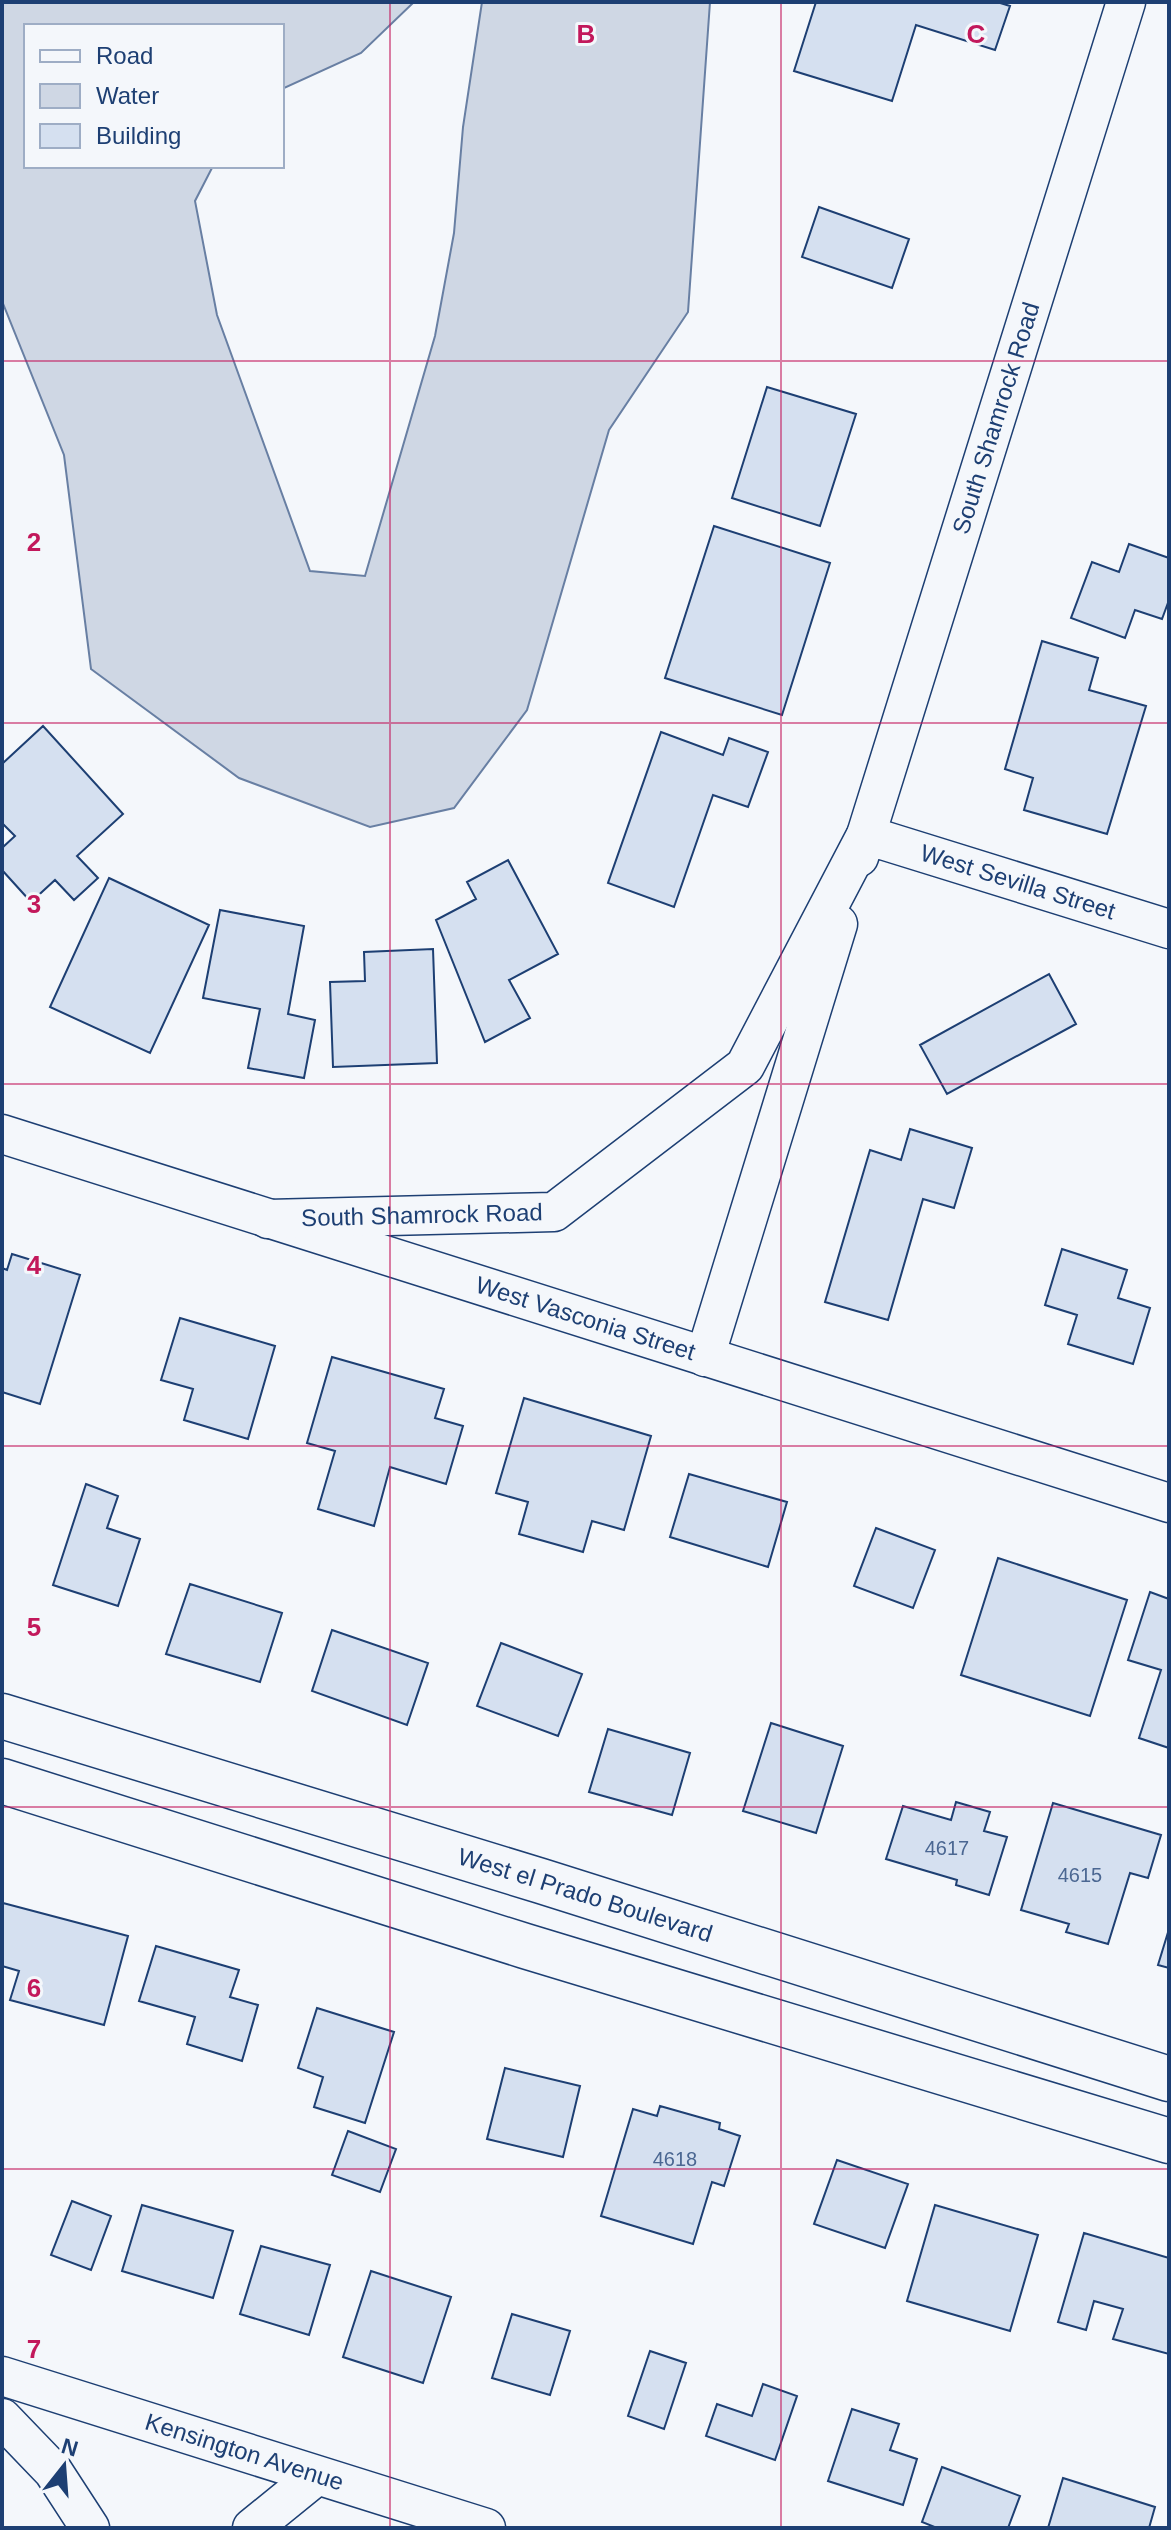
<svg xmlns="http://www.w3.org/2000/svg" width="1171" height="2530" font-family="Helvetica,sans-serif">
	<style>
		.water { fill: #cfd7e4; stroke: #687fa3; stroke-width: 2 }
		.building { fill: #d5e0f0; stroke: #1d3f73; stroke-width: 2 }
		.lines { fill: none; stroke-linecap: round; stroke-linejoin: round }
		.minor-casing { stroke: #1d3f73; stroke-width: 41 }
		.tertiary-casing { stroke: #1d3f73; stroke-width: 47 }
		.minor { stroke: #f4f7fb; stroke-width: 38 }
		.tertiary { stroke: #f4f7fb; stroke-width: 44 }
		.grid { fill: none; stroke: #c2185b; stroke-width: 2; stroke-opacity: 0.55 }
		.labels { text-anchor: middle; stroke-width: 6; stroke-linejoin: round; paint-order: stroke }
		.number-label { font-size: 20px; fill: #4b6792 }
		.street-label { font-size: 24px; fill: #1d3f73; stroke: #f4f7fb }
		.grid-label { font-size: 26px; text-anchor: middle; font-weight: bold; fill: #c2185b; stroke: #f4f7fb; stroke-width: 6; stroke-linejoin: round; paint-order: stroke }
	</style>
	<rect width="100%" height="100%" fill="#f4f7fb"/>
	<!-- water -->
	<path class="water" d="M2 2H414L361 53 282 89V26H26V166H213L195 201 217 315 310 571 365 576 435 336 454 233 463 127 482 2H710L688 312 609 430 527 710 454 808 370 827 239 778 91 669 64 455 2 301Z"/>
	<!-- building -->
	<path class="building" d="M816 2H997L1010 6 995 50 916 25 892 101 794 71Z
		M819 207 909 239 892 288 802 257Z
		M767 387 856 414 820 526 732 498Z
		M714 526 830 563 782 715 665 678Z
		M1129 544 1169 558V600L1162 619 1135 610 1125 638 1071 618 1092 562 1119 572Z
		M1042 641 1098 658 1089 690 1146 706 1107 834 1024 810 1033 778 1005 769Z
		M43 726 123 814 77 856 98 878 74 900 55 880 31 902 2 870V848L15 836 2 823V764Z
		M661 732 723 755 729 738 768 752 748 807 713 795 674 907 608 883Z
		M508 860 558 954 509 980 530 1018 485 1042 436 920 476 899 467 882Z
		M109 878 209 925 150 1053 50 1007Z
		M220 910 304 926 288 1014 315 1020 304 1078 248 1068 260 1009 203 998Z
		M433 949 437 1063 333 1067 330 982 365 981 364 952Z
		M1049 974 1076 1024 947 1094 920 1045Z
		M910 1129 972 1148 954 1208 923 1199 888 1320 825 1302 870 1150 901 1160Z
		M1062 1249 1127 1270 1118 1298 1150 1308 1133 1364 1068 1344 1077 1315 1045 1305Z
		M12 1254 80 1275 40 1404 2 1392V1268L7 1270Z
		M180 1318 275 1346 248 1439 184 1420 193 1389 161 1380Z
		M332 1357 444 1389 435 1418 463 1426 446 1484 390 1467 374 1526 318 1509 335 1451 307 1443Z
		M524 1398 651 1436 624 1530 592 1521 583 1552 519 1534 528 1502 496 1493Z
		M689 1474 787 1502 768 1567 670 1537Z
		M86 1484 118 1496 107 1528 140 1539 118 1606 53 1585Z
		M876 1528 935 1550 913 1608 854 1586Z
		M998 1558 1127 1600 1090 1716 961 1675Z
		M190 1584 282 1613 260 1682 166 1654Z
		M1150 1592 1169 1599V1748L1139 1738 1161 1670 1128 1660Z
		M332 1630 428 1663 407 1725 312 1691Z
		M501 1643 582 1674 558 1736 477 1706Z
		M771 1723 843 1746 816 1833 743 1811Z
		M608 1729 690 1753 672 1815 589 1792Z
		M956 1802 990 1812 984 1831 1007 1837 989 1895 956 1885 957 1880 886 1859 903 1806 951 1820Z
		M1053 1803 1161 1835 1148 1878 1130 1873 1108 1944 1066 1932 1069 1924 1021 1910Z
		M3 1903 128 1936 104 2025 10 2000 19 1971 2 1966Z
		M1169 1929V1968L1158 1965Z
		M156 1946 239 1970 230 1997 258 2005 242 2061 187 2044 195 2017 139 2001Z
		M317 2008 394 2032 365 2123 314 2107 323 2077 298 2068Z
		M505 2068 580 2086 563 2157 487 2139Z
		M660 2106 720 2123 719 2129 740 2136 724 2186 712 2182 693 2244 601 2216 633 2109 657 2116Z
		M348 2131 396 2149 380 2192 332 2175Z
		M837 2160 908 2184 885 2248 814 2224Z
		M72 2201 111 2216 91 2270 51 2255Z
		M142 2205 233 2231 213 2298 122 2271Z
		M935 2205 1038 2235 1010 2331 907 2301Z
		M1084 2233 1169 2258V2354L1113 2339 1123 2309 1094 2301 1086 2330 1058 2322Z
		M261 2246 330 2265 309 2335 240 2314Z
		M371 2271 451 2297 423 2383 343 2357Z
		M512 2314 570 2331 550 2395 492 2378Z
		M650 2351 686 2363 664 2429 628 2416Z
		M763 2384 797 2396 775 2460 706 2436 717 2404 752 2416Z
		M852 2409 899 2424 890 2450 917 2459 903 2505 828 2481Z
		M942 2467 1020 2496 1008 2528H937L922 2522Z
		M1063 2478 1155 2507 1149 2528H1048Z"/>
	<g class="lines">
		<!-- minor casing -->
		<g class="minor-casing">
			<g id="minor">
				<path id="s1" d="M859 857 866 835 1169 929"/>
				<path id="s2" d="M2 1134 1169 1503"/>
				<path id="s3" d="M268 1219 554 1212 745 1066 866 835 1126 2"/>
				<path d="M705 1357 838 924"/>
				<path id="s4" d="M2 2376 486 2528"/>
				<path d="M2 2418 53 2471 90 2528"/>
				<path d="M252 2528 316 2476"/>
			</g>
		</g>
		<!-- tertiary casing -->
		<g class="tertiary-casing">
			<g id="tertiary">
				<path id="s5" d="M2 1716 541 1881 1169 2079"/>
				<path d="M2 1781 525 1946 1169 2141"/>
			</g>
		</g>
		<!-- minor -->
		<use href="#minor" class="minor"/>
		<!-- tertiary -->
		<use href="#tertiary" class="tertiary"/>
	</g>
	<!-- grid -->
	<path class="grid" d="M390 2V2528M781 2V2528M2 361H1169M2 723H1169M2 1084H1169M2 1446H1169M2 1807H1169M2 2169H1169"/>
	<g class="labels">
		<!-- number labels -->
		<g class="number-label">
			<text x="947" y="1855">4617</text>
			<text x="1080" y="1882">4615</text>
			<text x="675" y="2166">4618</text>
		</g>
		<!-- street labels -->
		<g class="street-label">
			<text dy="8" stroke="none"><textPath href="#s3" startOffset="1224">South Shamrock Road</textPath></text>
			<text dy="8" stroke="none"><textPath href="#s1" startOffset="182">West Sevilla Street</textPath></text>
			<text dy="8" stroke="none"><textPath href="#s3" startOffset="154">South Shamrock Road</textPath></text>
			<text dy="8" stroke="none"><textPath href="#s2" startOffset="612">West Vasconia Street</textPath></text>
			<text dy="8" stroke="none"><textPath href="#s5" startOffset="610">West el Prado Boulevard</textPath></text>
			<text dy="8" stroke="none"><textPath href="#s4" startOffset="254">Kensington Avenue</textPath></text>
		</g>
	</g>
	<g class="grid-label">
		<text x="586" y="43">B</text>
		<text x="976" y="43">C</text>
		<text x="34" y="551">2</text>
		<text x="34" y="913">3</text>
		<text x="34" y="1274">4</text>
		<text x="34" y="1636">5</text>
		<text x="34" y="1997">6</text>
		<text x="34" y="2358">7</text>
	</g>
	<!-- border -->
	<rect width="1171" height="2530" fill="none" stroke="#1d3f73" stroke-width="8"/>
	<!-- legend -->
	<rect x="24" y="24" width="260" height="144" fill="#f4f7fb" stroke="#9eadc5" stroke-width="2"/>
	<rect x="40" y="50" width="40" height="12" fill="#f4f7fb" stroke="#9eadc5" stroke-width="2"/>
	<text x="96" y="64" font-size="24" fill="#1d3f73">Road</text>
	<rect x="40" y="84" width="40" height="24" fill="#cfd7e4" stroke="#9eadc5" stroke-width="2"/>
	<text x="96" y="104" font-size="24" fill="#1d3f73">Water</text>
	<rect x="40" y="124" width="40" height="24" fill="#d5e0f0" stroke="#9eadc5" stroke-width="2"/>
	<text x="96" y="144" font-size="24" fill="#1d3f73">Building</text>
	<!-- north arrow -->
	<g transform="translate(64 2466) rotate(17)" stroke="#f4f7fb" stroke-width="6" paint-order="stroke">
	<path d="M0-6L14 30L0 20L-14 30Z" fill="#1d3f73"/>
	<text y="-12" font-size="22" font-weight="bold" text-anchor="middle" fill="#1d3f73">N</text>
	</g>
</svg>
